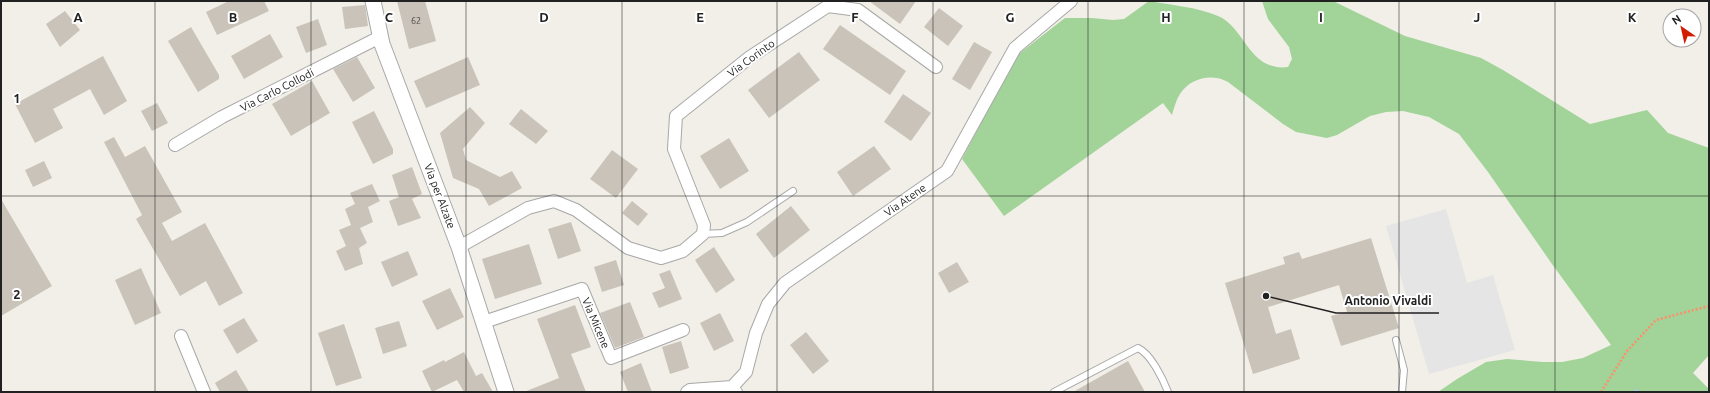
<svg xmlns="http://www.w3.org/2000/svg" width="1710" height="393" font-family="Ubuntu,sans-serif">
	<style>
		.forest { fill: #a2d399 }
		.parking { fill: #e5e5e5 }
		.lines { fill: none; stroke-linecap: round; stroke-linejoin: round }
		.stream { stroke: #a5cbe1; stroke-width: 4 }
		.building { fill: #cac3b9 }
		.service-casing { stroke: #a8a8a8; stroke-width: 8 }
		.minor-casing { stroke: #a8a8a8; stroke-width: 14 }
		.tertiary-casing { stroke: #a8a8a8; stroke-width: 17 }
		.path { stroke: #ff8e6a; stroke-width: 2.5; stroke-dasharray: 2 2; stroke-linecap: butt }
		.service { stroke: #fff; stroke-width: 6 }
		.minor { stroke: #fff; stroke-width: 12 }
		.tertiary { stroke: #fff; stroke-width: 15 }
		.grid { fill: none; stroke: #212121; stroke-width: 1; stroke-opacity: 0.55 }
		.labels { text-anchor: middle; stroke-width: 4; stroke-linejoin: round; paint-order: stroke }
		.number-label { font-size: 9px; fill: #4b4a47 }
		.street-label { font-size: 11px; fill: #212121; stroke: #fff }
		.grid-label { font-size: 13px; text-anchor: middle; font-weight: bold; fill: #212121; stroke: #fff; stroke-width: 4; stroke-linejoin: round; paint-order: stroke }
		.leader { fill: none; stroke: #212121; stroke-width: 1.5 }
		.callout-dot { fill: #212121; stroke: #fff; stroke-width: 1.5 }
		.callout-label { font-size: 12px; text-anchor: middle; font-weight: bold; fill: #212121; stroke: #fff; stroke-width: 4; stroke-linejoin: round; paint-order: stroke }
	</style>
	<rect width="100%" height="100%" fill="#f1efe7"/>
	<!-- forest -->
	<path class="forest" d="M1149 1C1171 5 1197 7 1218 16 1245 27 1249 72 1288 67L1292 59 1289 47 1268 19 1262 1H1333L1405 36 1481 58 1503 70 1590 124 1647 110 1668 133 1709 148V355L1693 373 1709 389V392H1438L1457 379 1486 362 1507 359 1543 362H1562L1583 358 1611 345 1552 264 1488 172 1459 134 1429 117 1403 111 1386 112 1370 116 1337 135 1327 138 1296 132 1283 124 1228 82C1212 73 1190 78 1180 94 1176 100 1174 108 1172 115L1163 103 1004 216 962 159 1016 56 1065 18H1092L1113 20 1124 19Z"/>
	<!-- parking -->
	<path class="parking" d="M1446 209 1467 283 1493 275 1515 350 1429 374 1386 226Z"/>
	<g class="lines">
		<!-- stream -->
		<path class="stream" d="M1636 391 1637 392"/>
	</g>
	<!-- building -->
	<path class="building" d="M229 1H264L269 11 217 35 206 12Z
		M397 1H425L436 41 409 49Z
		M869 1H916L900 24Z
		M365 5 368 26 345 29 342 7Z
		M939 8 963 26 948 46 924 27Z
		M65 11 80 30 60 47 46 24Z
		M318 19 327 45 306 53 296 27Z
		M840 25 906 71 890 95 823 49Z
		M191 27 219 75V79L198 92 168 41Z
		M270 34 283 57 244 79 231 56Z
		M974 42 992 52 970 90 952 79Z
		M799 52 820 80 769 118 748 90Z
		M103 56 127 101 104 115 90 89 53 109 63 128 35 143 15 104Z
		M357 57 375 88 353 102 333 69Z
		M468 57 480 85 426 108 414 81Z
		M312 81 330 113 291 136 272 104Z
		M903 94 931 113 911 141 884 122Z
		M157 103 168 123 152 131 141 111Z
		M470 107 485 123 463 149 466 160 500 177 512 171 522 188 489 206 479 189 453 178 440 133Z
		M521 109 548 131 536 144 509 124Z
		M374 111 393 149V154L373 164 352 122Z
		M114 137 125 157 145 146 182 212 162 223 172 241 205 223 243 293 219 306 206 281 180 296 136 219 142 215 104 142Z
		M729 138 749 171 720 189 700 156Z
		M874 146 891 169 853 196 837 172Z
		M612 150 638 169 616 198 590 179Z
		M44 161 52 178 33 187 25 170Z
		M412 167 422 194 412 199 421 218 398 226 389 201 399 197 392 175Z
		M372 184 380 201 368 207 373 222 360 228 367 243 359 248 363 264 345 271 336 251 346 246 339 230 351 225 345 209 355 204 350 193Z
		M1 199 52 286 1 316Z
		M632 201 648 214 638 226 622 213Z
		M791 206 810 230 774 258 756 234Z
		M571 222 581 251 558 259 548 229Z
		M1371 238 1399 328 1341 346 1331 316 1347 312 1339 285 1268 307 1276 334 1291 329 1300 359 1253 374 1225 283 1285 264 1283 257 1299 252 1302 259Z
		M529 244 542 284 495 299 482 259Z
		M714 247 735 280 716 293 695 260Z
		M408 251 418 275 392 287 381 262Z
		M616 260 624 285 602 292 594 267Z
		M957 262 969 282 949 293 938 273Z
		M141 268 161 313 135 325 115 280Z
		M670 270 682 299 659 308 652 293 665 288 659 274Z
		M450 288 464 317 437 330 422 301Z
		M630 302 644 337 615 348 600 313Z
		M575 305 591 347 571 354 586 392H524L559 378 537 319Z
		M720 313 734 341 714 351 700 323Z
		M244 318 258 341 237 354 223 330Z
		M399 321 407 346 383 354 375 328Z
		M344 324 362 378 336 386 318 333Z
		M806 332 829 361 813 374 790 345Z
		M681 341 689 368 670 374 662 347Z
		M464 352 476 376 482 373 493 392H464L457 380 432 392 422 371 444 360 445 362Z
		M1128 361 1145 392H1073Z
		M641 363 652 392H628L620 372Z
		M236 370 249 392H220L215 383Z"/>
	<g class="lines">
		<!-- service casing -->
		<g class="service-casing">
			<path id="service" d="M703 234 722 233 747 222 793 191
				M1396 340 1404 370 1402 392
				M1054 392 1138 348C1151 354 1163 379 1168 392"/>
		</g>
		<!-- minor casing -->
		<g class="minor-casing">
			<path id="minor" d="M175 145 222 117 380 37
				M459 247 528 208 554 201 576 210 628 248 661 258 683 251 703 234 704 225 674 149 676 116 750 57 828 6 858 10 936 67
				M484 322 582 289 611 358 683 330
				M181 336 204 392
				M732 387 746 372 756 333 768 304 785 283 947 171 1015 48 1071 1
				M687 392 690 390 732 387 736 392"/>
		</g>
		<!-- tertiary casing -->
		<g class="tertiary-casing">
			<path id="tertiary" d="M373 1 382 44 459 247 506 392"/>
		</g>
		<!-- path -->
		<path class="path" d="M1601 392 1627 351 1656 320 1709 306"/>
		<!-- service -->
		<use href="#service" class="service"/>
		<!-- minor -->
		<use href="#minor" class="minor"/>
		<!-- tertiary -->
		<use href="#tertiary" class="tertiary"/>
	</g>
	<!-- grid -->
	<path class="grid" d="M155 1V392M311 1V392M466 1V392M622 1V392M777 1V392M933 1V392M1088 1V392M1244 1V392M1399 1V392M1555 1V392M1 196H1709"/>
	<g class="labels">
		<!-- number labels -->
		<g class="number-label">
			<text x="416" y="24">62</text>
		</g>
		<!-- street labels -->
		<g class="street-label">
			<text transform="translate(751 58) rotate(-36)" y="4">Via Corinto</text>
			<text transform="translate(277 90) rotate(-27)" y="4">Via Carlo Collodi</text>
			<text transform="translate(440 196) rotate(69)" y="4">Via per Alzate</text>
			<text transform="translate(905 200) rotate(-35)" y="4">Via Atene</text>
			<text transform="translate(596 323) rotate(67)" y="4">Via Micene</text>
		</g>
	</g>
	<g class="grid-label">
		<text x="78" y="22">A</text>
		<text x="233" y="22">B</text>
		<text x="389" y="22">C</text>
		<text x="544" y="22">D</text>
		<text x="700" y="22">E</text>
		<text x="855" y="22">F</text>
		<text x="1010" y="22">G</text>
		<text x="1166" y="22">H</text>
		<text x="1321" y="22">I</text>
		<text x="1477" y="22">J</text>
		<text x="1632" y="22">K</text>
		<text x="17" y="103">1</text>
		<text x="17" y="299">2</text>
	</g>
	<!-- callouts -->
	<path class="leader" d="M1266 296L1336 313H1439"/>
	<circle class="callout-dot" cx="1266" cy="296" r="4"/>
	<g class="callout-label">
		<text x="1388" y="305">Antonio Vivaldi</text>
	</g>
	<!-- border -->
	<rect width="1710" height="393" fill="none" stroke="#212121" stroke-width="4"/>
	<!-- north arrow -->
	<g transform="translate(1682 28) rotate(326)"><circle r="19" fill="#ffffff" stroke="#a6a6a6"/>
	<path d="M0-3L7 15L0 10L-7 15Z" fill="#d11d00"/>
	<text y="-6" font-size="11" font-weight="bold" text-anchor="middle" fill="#212121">N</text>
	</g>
</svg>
